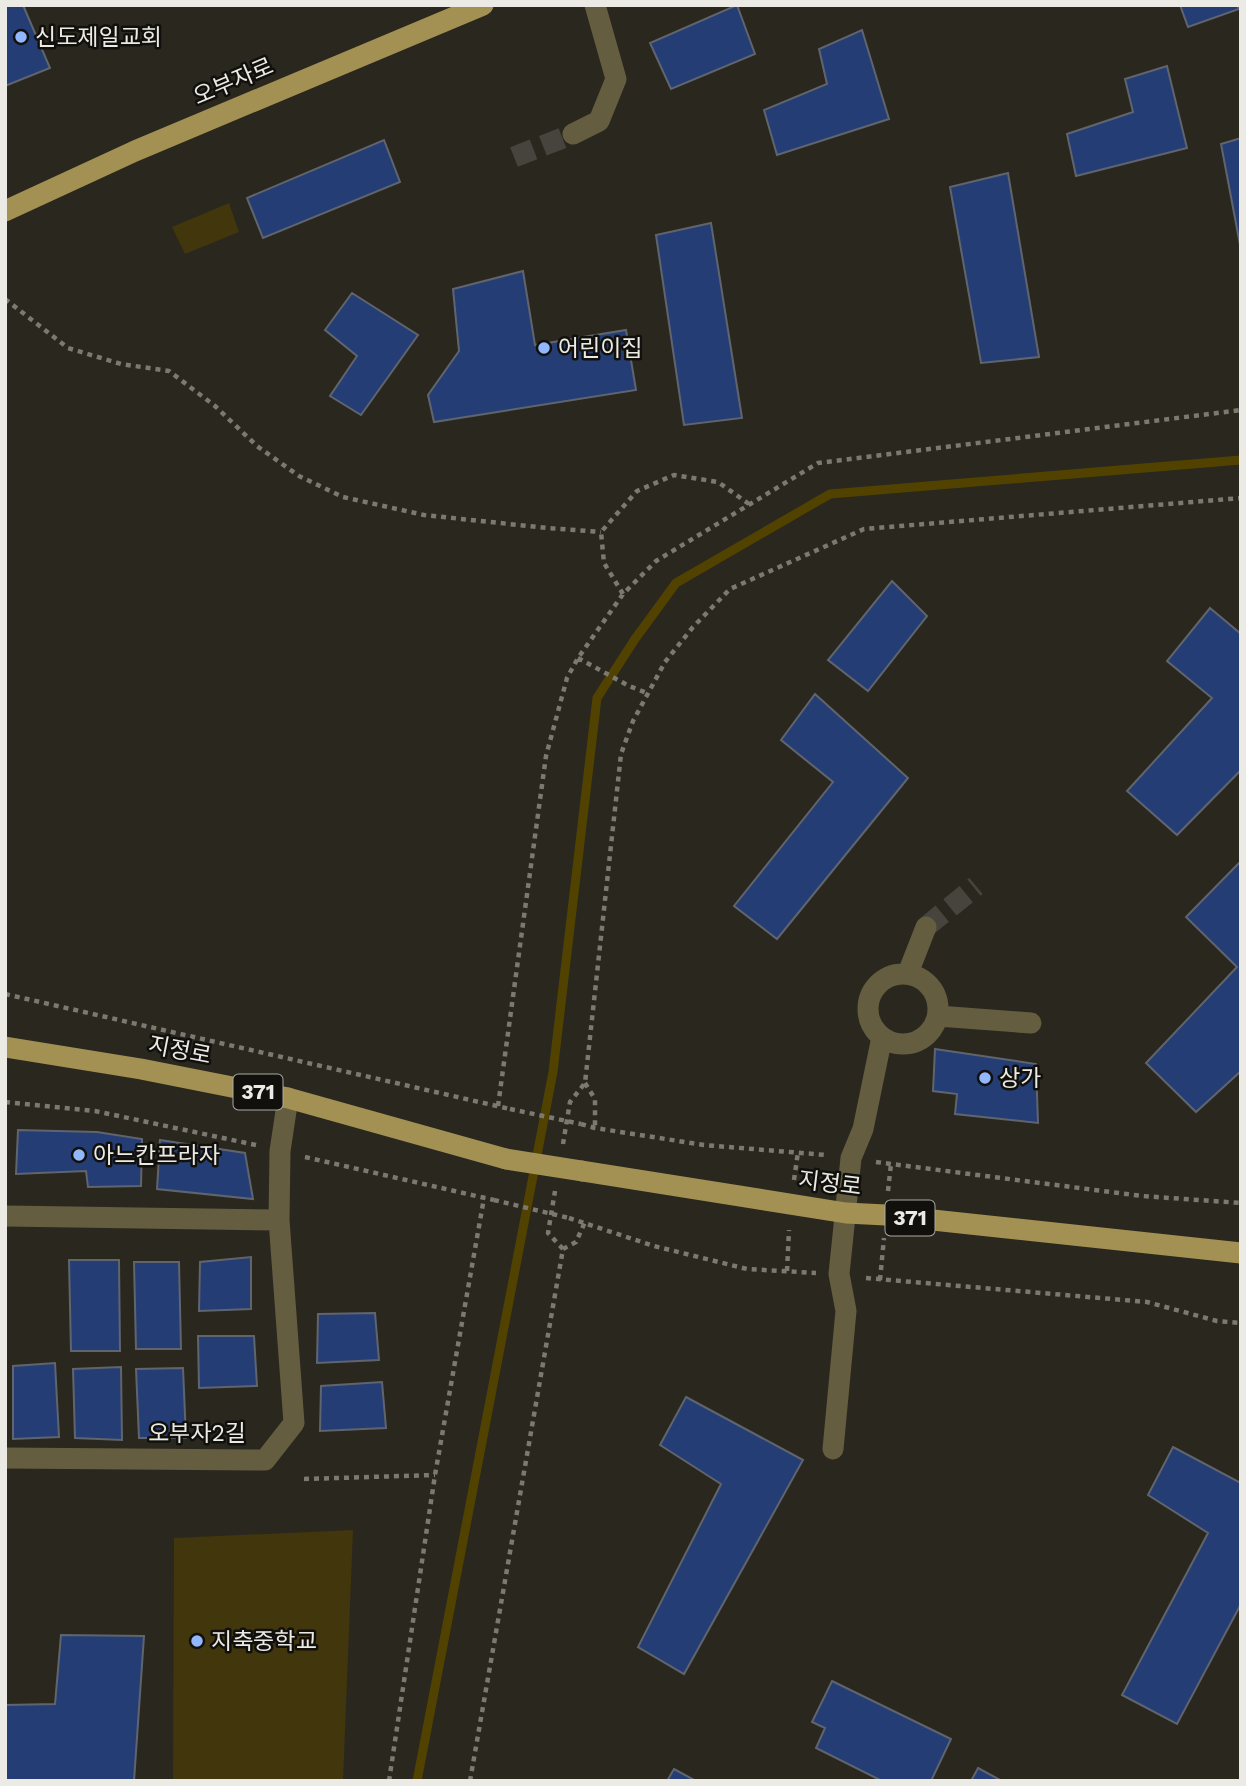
<svg xmlns="http://www.w3.org/2000/svg" width="1246" height="1786" font-family="'Work Sans','Noto Sans KR',sans-serif">
	<style>
		.green { fill: #41360c }
		.lines { fill: none; stroke-linecap: round; stroke-linejoin: round }
		.stream { stroke: #524200; stroke-width: 9 }
		.building { fill: #243e75; stroke: #60646d; stroke-width: 2 }
		.minor-tunnel { stroke: #47443d; stroke-width: 21; stroke-dasharray: 21 10; stroke-linecap: butt }
		.path { stroke: #7b7971; stroke-width: 4.5; stroke-dasharray: 5 5; stroke-linecap: butt }
		.minor { stroke: #655d3f; stroke-width: 21 }
		.major { stroke: #a39153; stroke-width: 21 }
		.path-bridge { stroke: #7b7971; stroke-width: 4.5; stroke-dasharray: 5 5; stroke-linecap: butt }
		.major-bridge { stroke: #a39153; stroke-width: 21 }
		.poi-dot { fill: #93b7fd; stroke: #11100c; stroke-width: 2.5 }
		.labels { text-anchor: middle; stroke-width: 5; stroke-linejoin: round; paint-order: stroke }
		.shield { fill: #11100c; stroke: #aaa9a3; stroke-width: 2 }
		.shield-label { font-size: 21px; font-weight: bold; fill: #ebeae4 }
		.poi-label { font-size: 23px; fill: #ebeae4; stroke: #11100c; text-anchor: start }
		.street-label { font-size: 23px; fill: #ebeae4; stroke: #11100c }
	</style>
	<rect width="100%" height="100%" fill="#2a271f"/>
	<!-- green -->
	<path class="green" d="M229 203 239 232 185 254 172 227Z
		M353 1530 343 1781H173L174 1538Z"/>
	<g class="lines">
		<!-- stream -->
		<path class="stream" d="M417 1781 553 1072 597 698 635 639 676 583 830 494 1241 460"/>
	</g>
	<!-- building -->
	<path class="building" d="M5 5H23L50 68 5 86Z
		M737 5 755 54 671 89 650 43Z
		M1180 5H1237L1239 9 1188 27Z
		M862 30 889 119 777 155 764 110 827 84 819 49Z
		M1167 66 1187 148 1076 176 1067 134 1133 112 1125 79Z
		M1241 138V250L1221 144Z
		M384 140 400 182 263 238 247 198Z
		M1008 173 1039 357 981 363 950 187Z
		M711 223 742 418 684 425 656 235Z
		M523 271 535 345 626 330 636 390 434 422 428 395 459 351 453 289Z
		M352 293 418 335 361 415 330 396 357 356 325 330Z
		M892 581 927 616 868 691 828 660Z
		M1210 608 1241 634V770L1177 835 1127 791 1212 698 1167 661Z
		M815 694 908 778 777 939 734 906 833 782 781 740Z
		M1240 862 1241 1071 1196 1112 1146 1063 1237 967 1186 917Z
		M935 1049 1036 1064 1038 1123 955 1114 957 1094 933 1091Z
		M18 1130 97 1132 142 1139 141 1186 88 1187 86 1171 16 1174Z
		M160 1140 245 1153 253 1199 157 1189Z
		M251 1257V1309L199 1311 200 1262Z
		M69 1260H119L120 1351H71Z
		M134 1262H179L181 1349H136Z
		M375 1313 379 1360 317 1363 318 1314Z
		M198 1336H254L257 1386 199 1388Z
		M55 1363 59 1437 13 1439V1366Z
		M121 1367 122 1440 75 1438 73 1369Z
		M183 1368 186 1438H139L136 1369Z
		M382 1382 386 1428 320 1431 321 1386Z
		M686 1397 803 1460 684 1674 638 1647 721 1484 660 1445Z
		M1173 1447 1241 1483V1604L1177 1724 1122 1695 1208 1533 1148 1495Z
		M61 1635 144 1636 134 1781H5V1705L55 1704Z
		M832 1681 951 1739 931 1781H882L816 1748 825 1728 812 1722Z
		M978 1768 1002 1781H971Z
		M674 1769 696 1781H667Z"/>
	<g class="lines">
		<!-- minor-tunnel -->
		<path class="minor-tunnel" d="M514 157 573 134
			M926 927 976 886"/>
		<!-- path -->
		<path class="path" d="M5 299 68 348 121 364 169 371 215 406 257 446 299 476 343 497 424 515 547 528 601 532
			M623 594 604 563 601 532 637 491 674 475 718 482 749 504
			M578 658 629 686 647 693
			M5 994 510 1109
			M585 1083 595 1099V1128
			M5 1102 95 1111 256 1145
			M498 1106 546 756 567 678 578 658 623 594 656 561 818 463 1241 410
			M581 1124 595 1128 704 1145 826 1155
			M563 1144 570 1102 585 1083 621 754 633 721 665 662 693 627 730 589 864 529 1241 498
			M305 1157 494 1200
			M876 1162 1142 1196 1241 1203
			M794 1180 798 1152
			M888 1191 891 1164
			M569 1218 654 1246 747 1269 816 1273
			M563 1249 576 1242 585 1222
			M787 1271 789 1230
			M866 1278 1147 1302 1217 1321 1241 1323
			M880 1280 884 1238
			M304 1479 435 1475
			M389 1781 435 1475 484 1198
			M470 1781 563 1249 548 1233 555 1191"/>
		<!-- minor -->
		<path class="minor" d="M573 134 599 121 616 79 595 5
			M908 973 926 927
			M868 1009a35 35 0 1 1 70 0a35 35 0 1 1-70 0Z
			M938 1016 1031 1023
			M5 1216 279 1220
			M833 1449 846 1311 839 1274 851 1158 863 1129 882 1037
			M5 1458 265 1460 294 1423 279 1220 280 1151 288 1098"/>
		<!-- major -->
		<path class="major" d="M5 211 135 151 483 5
			M5 1047 141 1069 288 1098 506 1159
			M582 1171 846 1213 886 1215 1241 1253"/>
		<!-- path-bridge -->
		<path class="path-bridge" d="M510 1109 581 1124
			M494 1200 569 1218"/>
		<!-- major-bridge -->
		<path class="major-bridge" d="M506 1159 582 1171"/>
	</g>
	<!-- markers -->
	<g class="poi-dot">
		<circle cx="21" cy="37" r="7"/>
		<circle cx="544" cy="348" r="7"/>
		<circle cx="985" cy="1078" r="7"/>
		<circle cx="79" cy="1155" r="7"/>
		<circle cx="197" cy="1641" r="7"/>
	</g>
	<g class="labels">
		<!-- shield labels -->
		<g class="shield">
			<rect x="233.5" y="1074.5" width="49" height="35" rx="5"/>
			<rect x="885.5" y="1200.5" width="49" height="35" rx="5"/>
		</g>
		<g class="shield-label">
			<text x="258" y="1099">371</text>
			<text x="910" y="1225">371</text>
		</g>
		<!-- poi labels -->
		<g class="poi-label">
			<text x="35" y="45">신도제일교회</text>
			<text x="558" y="356">어린이집</text>
			<text x="999" y="1086">상가</text>
			<text x="93" y="1163">아느칸프라자</text>
			<text x="211" y="1649">지축중학교</text>
		</g>
		<!-- street labels -->
		<g class="street-label">
			<text transform="translate(233 81) rotate(-23)" y="8">오부자로</text>
			<text transform="translate(180 1050) rotate(11)" y="8">지정로</text>
			<text transform="translate(830 1183) rotate(7)" y="8">지정로</text>
			<text x="197" y="1441">오부자2길</text>
		</g>
	</g>
	<!-- border -->
	<rect width="1246" height="1786" fill="none" stroke="#ebeae4" stroke-width="14"/>
</svg>
